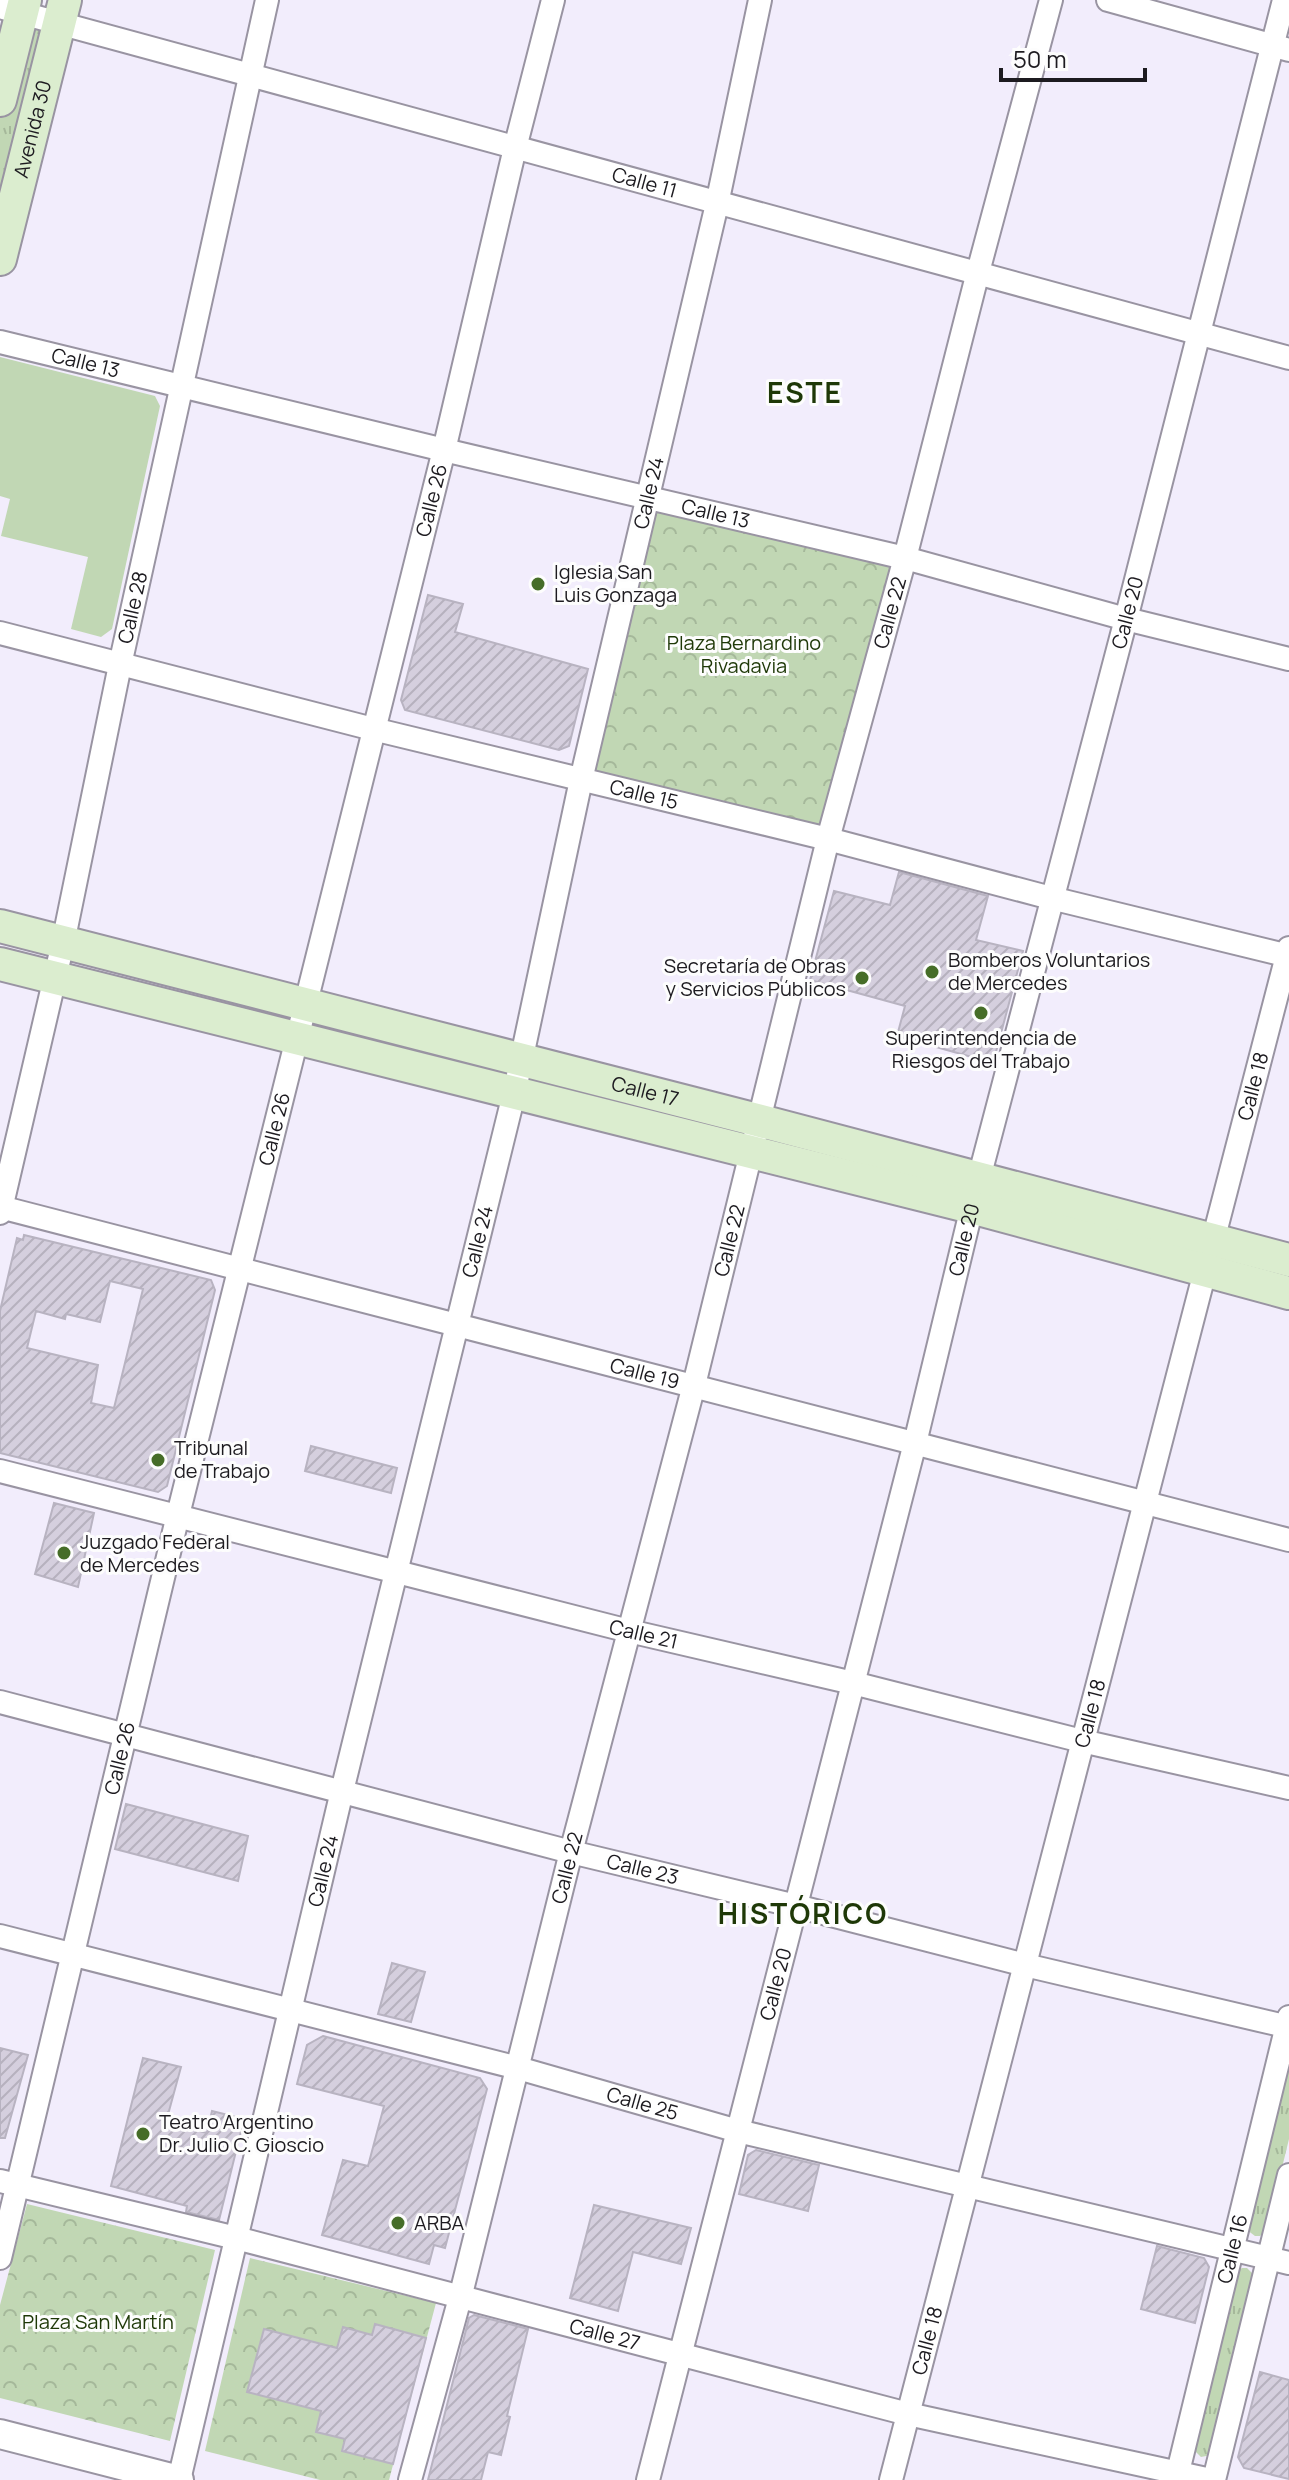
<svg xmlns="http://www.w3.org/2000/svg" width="1289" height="2480" font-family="Manrope,sans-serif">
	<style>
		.grass { fill: url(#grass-tufts) }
		.park { fill: url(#park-crowns) }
		.garden { fill: #c1d7b4 }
		.building { fill: url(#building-hatch); stroke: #b8b3c1; stroke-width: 2; fill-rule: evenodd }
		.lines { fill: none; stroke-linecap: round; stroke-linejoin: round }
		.minor-casing { stroke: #9994a2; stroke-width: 26 }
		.tertiary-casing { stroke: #9994a2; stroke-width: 32 }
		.secondary-casing { stroke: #9994a2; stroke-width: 36 }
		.minor { stroke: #fff; stroke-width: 22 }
		.tertiary { stroke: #fff; stroke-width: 28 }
		.secondary { stroke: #dbedcf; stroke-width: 32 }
		.poi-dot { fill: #466d28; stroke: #fdfdfd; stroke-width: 3 }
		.labels { text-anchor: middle; stroke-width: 6; stroke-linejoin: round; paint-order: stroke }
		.street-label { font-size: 20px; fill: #1d1b20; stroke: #fdfdfd }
		.poi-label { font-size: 20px; fill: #1d1b20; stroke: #fdfdfd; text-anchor: start }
		.park-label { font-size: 20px; fill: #1e3807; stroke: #fdfdfd }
		.district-label { font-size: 28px; font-weight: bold; letter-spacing: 2px; fill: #1e3807; stroke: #fdfdfd }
	</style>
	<defs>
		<pattern id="grass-tufts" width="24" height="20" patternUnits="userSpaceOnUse" patternTransform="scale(2)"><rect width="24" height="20" fill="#c1d7b4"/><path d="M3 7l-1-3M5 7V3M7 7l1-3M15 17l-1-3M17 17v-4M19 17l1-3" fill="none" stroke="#a5b89a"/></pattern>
		<pattern id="park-crowns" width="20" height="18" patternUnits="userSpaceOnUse" patternTransform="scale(2)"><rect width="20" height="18" fill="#c1d7b4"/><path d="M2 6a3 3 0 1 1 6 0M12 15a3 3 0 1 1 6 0" fill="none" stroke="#a5b89a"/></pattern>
		<pattern id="building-hatch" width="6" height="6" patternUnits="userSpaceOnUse" patternTransform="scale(2)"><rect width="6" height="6" fill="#d5cfde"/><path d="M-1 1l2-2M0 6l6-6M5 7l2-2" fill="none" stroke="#b6b1be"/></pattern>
	</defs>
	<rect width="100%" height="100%" fill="#f2edfc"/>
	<!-- grass -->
	<path class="grass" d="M22 13 46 20 0 204V102Z
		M1289 2055V2139L1267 2229 1260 2236H1255L1247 2230Z
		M1242 2268H1247L1254 2275 1211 2455 1201 2457 1194 2450 1237 2271Z"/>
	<!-- park -->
	<path class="park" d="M648 499 905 558 828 839 581 780Z
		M27 2204 215 2250 170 2441 0 2398V2305Z
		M250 2258 436 2303 389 2480H320L205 2451Z"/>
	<!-- garden -->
	<path class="garden" d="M0 357 155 396 160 406 112 629 101 637 71 629 88 557 1 536 10 499 0 496Z"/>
	<!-- building -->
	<path class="building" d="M428 595 463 604 455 632 588 669 569 746 559 750 405 710 401 700Z
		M899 872 988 896 976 940 1023 951 993 1063 897 1036 905 1006 810 980 834 891 890 905Z
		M24 1235 211 1280 215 1290 167 1486 158 1492 0 1453V1311L17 1238 23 1240ZM110 1281 143 1289 114 1408 91 1403 98 1365 27 1348 36 1311 65 1319 66 1314 100 1322Z
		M311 1446 397 1468 391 1493 305 1471Z
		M54 1503 94 1513 78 1587 35 1574Z
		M126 1804 248 1836 238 1881 115 1849Z
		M392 1963 425 1972 411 2022 378 2014Z
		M323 2036 480 2078 487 2089 445 2248 434 2245 429 2264 322 2235 343 2160 368 2166 384 2106 297 2084 307 2045Z
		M0 2048 28 2055 5 2138H0Z
		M143 2058 181 2067 166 2122 207 2133 212 2111 244 2119 219 2220 186 2212 187 2206 111 2186Z
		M756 2150 819 2165 808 2211 739 2194 748 2155Z
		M594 2205 691 2228 681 2264 633 2252 618 2311 570 2298Z
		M1157 2246 1204 2258 1209 2267 1195 2323 1141 2309Z
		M474 2315 528 2329 507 2416 510 2417 501 2455 488 2452 481 2480H428L469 2318Z
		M375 2324 426 2338 393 2464 342 2451 345 2439 316 2432 321 2411 247 2392 264 2329 337 2348 343 2327 372 2335Z
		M1260 2372 1289 2380V2479L1244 2468 1238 2457Z"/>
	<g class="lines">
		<!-- minor casing -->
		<g class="minor-casing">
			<g id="minor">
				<path d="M1108 0 1289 50"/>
				<path id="s1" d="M0 7 1289 358"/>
				<path id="s2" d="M0 342 444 450 905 558 1126 619 1289 659"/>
				<path id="s3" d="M0 633 373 729 828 839 1051 898 1289 956"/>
				<path id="s4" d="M0 1207 1289 1540"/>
				<path id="s5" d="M0 1213 63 943 120 665 267 0"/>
				<path id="s6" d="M0 1471 629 1631 853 1683 1082 1741 1289 1788"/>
				<path id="s7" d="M0 1702 571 1852 796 1906 1025 1965 1289 2027"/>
				<path id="s8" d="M0 1936 518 2068 738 2131 1289 2263"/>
				<path id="s9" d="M0 2181 236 2238 908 2414 1211 2480"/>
				<path id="s10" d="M0 2258 178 1515 444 450 515 148 553 0"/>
				<path id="s11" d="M179 2480 342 1791 514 1094 581 780 717 204 760 0"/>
				<path id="s12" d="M410 2480 460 2298 571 1852 694 1385 828 839 905 558 978 272 1051 0"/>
				<path id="s13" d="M648 2480 915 1443 979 1178 1126 619 1284 0"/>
				<path id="s14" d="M891 2480 1289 948"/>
				<path id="s15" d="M1176 2480 1289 2017"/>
				<path d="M1214 2480 1289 2175"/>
			</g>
		</g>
		<!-- tertiary casing -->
		<g class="tertiary-casing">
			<path id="tertiary" d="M0 2434 179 2480"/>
		</g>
		<!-- secondary casing -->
		<g class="secondary-casing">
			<g id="secondary">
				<path d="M0 100 25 0"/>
				<path id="s16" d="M0 259 65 0"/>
				<path id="s17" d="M0 926 757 1120 1289 1260"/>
				<path d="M0 964 971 1207 1289 1293"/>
			</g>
		</g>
		<!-- minor -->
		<use href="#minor" class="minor"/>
		<!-- tertiary -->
		<use href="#tertiary" class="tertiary"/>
		<!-- secondary -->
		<use href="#secondary" class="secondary"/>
	</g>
	<!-- markers -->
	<g class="poi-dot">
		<circle cx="538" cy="584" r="8"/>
		<circle cx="932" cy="972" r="8"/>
		<circle cx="862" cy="978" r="8"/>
		<circle cx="981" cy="1013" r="8"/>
		<circle cx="158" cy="1460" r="8"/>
		<circle cx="64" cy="1553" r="8"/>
		<circle cx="143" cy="2134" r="8"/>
		<circle cx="398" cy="2223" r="8"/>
	</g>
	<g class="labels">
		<!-- street labels -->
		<g class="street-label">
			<text dy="7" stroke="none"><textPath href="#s16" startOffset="134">Avenida 30</textPath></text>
			<text dy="7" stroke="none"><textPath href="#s1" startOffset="668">Calle 11</textPath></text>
			<text dy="7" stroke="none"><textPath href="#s2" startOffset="88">Calle 13</textPath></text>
			<text dy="7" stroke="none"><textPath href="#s11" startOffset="2042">Calle 24</textPath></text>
			<text dy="7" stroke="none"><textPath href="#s10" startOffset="1810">Calle 26</textPath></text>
			<text dy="7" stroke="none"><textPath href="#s2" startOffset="736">Calle 13</textPath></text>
			<text dy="7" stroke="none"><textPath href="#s5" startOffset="620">Calle 28</textPath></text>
			<text dy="7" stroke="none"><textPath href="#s12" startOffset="1928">Calle 22</textPath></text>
			<text dy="7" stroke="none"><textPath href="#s13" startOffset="1928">Calle 20</textPath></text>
			<text dy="7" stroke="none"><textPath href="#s3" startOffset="664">Calle 15</textPath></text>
			<text dy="7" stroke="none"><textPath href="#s14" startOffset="1440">Calle 18</textPath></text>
			<text dy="7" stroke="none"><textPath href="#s17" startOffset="666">Calle 17</textPath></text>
			<text dy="7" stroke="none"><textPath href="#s10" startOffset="1162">Calle 26</textPath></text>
			<text dy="7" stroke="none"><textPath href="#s12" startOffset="1280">Calle 22</textPath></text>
			<text dy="7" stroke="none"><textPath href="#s13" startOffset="1280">Calle 20</textPath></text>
			<text dy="7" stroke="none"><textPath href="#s11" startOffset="1274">Calle 24</textPath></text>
			<text dy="7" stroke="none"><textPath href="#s4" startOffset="666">Calle 19</textPath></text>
			<text dy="7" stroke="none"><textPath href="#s6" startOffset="664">Calle 21</textPath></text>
			<text dy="7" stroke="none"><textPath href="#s14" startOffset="792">Calle 18</textPath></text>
			<text dy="7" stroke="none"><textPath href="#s10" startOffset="514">Calle 26</textPath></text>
			<text dy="7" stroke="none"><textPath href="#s12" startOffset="632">Calle 22</textPath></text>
			<text dy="7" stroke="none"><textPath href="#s7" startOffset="664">Calle 23</textPath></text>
			<text dy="7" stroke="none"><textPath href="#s11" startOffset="626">Calle 24</textPath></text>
			<text dy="7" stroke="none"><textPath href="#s13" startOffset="512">Calle 20</textPath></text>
			<text dy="7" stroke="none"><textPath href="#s8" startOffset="664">Calle 25</textPath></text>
			<text dy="7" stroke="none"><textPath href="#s15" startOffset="238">Calle 16</textPath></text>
			<text dy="7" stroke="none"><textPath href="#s9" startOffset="624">Calle 27</textPath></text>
			<text dy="7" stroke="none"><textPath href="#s14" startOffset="144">Calle 18</textPath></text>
		</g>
		<!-- poi labels -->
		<g class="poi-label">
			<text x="554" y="579">Iglesia San<tspan x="554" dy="23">Luis Gonzaga</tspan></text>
			<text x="948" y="967">Bomberos Voluntarios<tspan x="948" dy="23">de Mercedes</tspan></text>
			<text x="846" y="973" text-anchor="end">Secretaría de Obras<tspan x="846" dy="23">y Servicios Públicos</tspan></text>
			<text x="981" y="1045" text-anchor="middle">Superintendencia de<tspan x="981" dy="23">Riesgos del Trabajo</tspan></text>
			<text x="174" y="1455">Tribunal<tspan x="174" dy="23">de Trabajo</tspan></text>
			<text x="80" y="1549">Juzgado Federal<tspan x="80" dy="23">de Mercedes</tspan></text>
			<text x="159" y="2129">Teatro Argentino<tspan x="159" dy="23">Dr. Julio C. Gioscio</tspan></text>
			<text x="414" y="2230">ARBA</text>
		</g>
		<!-- park labels -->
		<g class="park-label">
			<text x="744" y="650">Plaza Bernardino<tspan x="744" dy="23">Rivadavia</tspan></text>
			<text x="98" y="2329">Plaza San Martín</text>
		</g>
		<!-- district labels -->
		<g class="district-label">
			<text x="805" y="403">ESTE</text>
			<text x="803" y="1924">HISTÓRICO</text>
		</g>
	</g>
	<!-- scale -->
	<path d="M1001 68v12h144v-12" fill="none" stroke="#1d1b20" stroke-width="4"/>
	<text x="1013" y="68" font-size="24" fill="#1d1b20" stroke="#fdfdfd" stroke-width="6" paint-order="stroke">50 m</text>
</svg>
